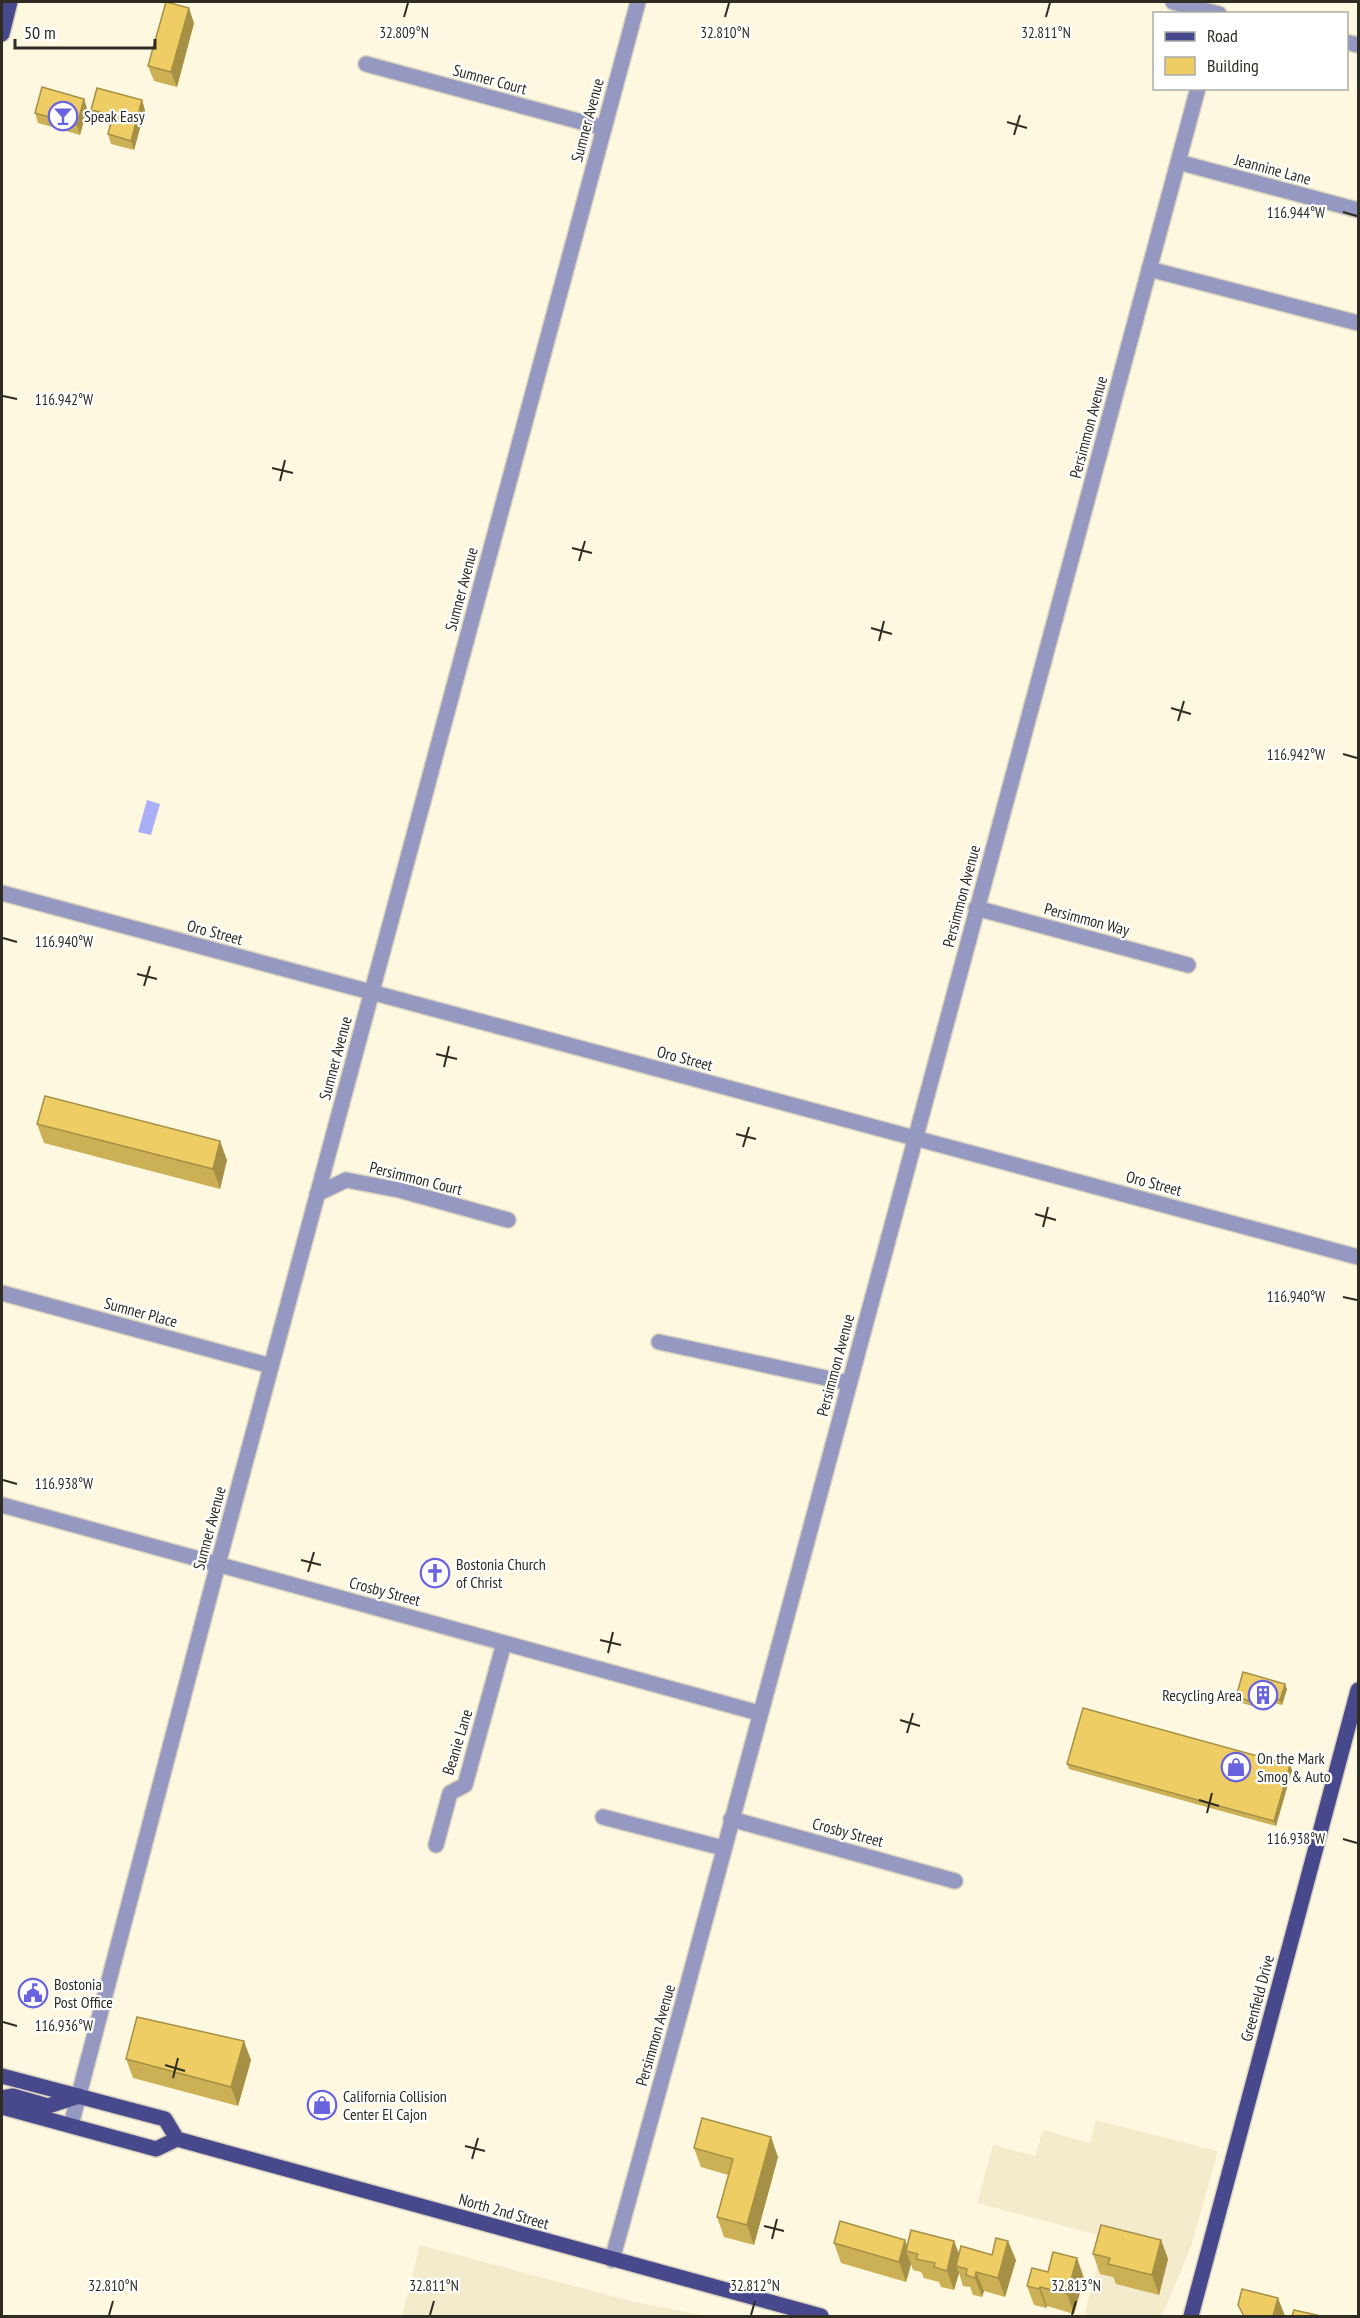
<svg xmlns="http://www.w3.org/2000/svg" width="1360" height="2318" font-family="'PT Sans Narrow',sans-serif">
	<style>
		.built { fill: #f4ebcd }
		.water { fill: #abaff8 }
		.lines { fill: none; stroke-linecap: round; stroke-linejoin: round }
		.minor-casing { stroke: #d9d3bf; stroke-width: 18 }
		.major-casing { stroke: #d9d3bf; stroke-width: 18 }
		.minor { stroke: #9598c0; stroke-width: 15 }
		.major { stroke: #48488c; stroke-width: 15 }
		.wall { fill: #ccb056 }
		.shaded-wall { fill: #a69046 }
		.building { fill: #edcd64; stroke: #a69046; stroke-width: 1.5 }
		.ticks { fill: none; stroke: #2e2c23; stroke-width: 2 }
		.labels { text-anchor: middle; stroke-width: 4.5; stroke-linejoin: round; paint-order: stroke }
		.street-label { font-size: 16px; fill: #2e2c23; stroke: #fff }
		.poi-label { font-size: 16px; fill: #2e2c23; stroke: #fff; text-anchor: start }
		.ticks-label { font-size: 15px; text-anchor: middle; fill: #2e2c23; stroke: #fff; stroke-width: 4.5; stroke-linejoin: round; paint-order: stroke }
	</style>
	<rect width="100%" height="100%" fill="#fff8e1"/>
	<!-- built -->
	<path class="built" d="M1096 2120 1218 2151 1191 2247 1162 2316H1084L1105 2237 977 2203 993 2145 1035 2156 1043 2130 1090 2143Z
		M420 2245 630 2301 706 2316H402Z"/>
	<!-- water -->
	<path class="water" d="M147 800 160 804 151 835 138 832Z"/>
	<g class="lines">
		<!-- minor casing -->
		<g class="minor-casing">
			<path id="minor" d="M1173 2 1219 14
				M1346 42 1358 45
				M366 64 604 128
				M1178 162 1358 210
				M1149 269 1358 323
				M2 893 1358 1257
				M976 908 1188 965
				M317 1194 346 1180 399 1190 508 1220
				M2 1293 271 1366
				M659 1342 849 1383
				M2 1505 759 1713
				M603 1817 723 1848
				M731 1819 955 1881
				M436 1845 450 1793 465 1785 504 1643
				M71 2125 218 1564 638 2
				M612 2260 682 2006 1198 88"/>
		</g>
		<!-- major casing -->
		<g class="major-casing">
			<path id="major" d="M2 34 10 2
				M2 2076 165 2119 177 2139
				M2 2098 13 2096 48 2106 79 2096
				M2 2107 156 2149 177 2139 821 2316
				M1191 2316 1358 1690"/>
		</g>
		<!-- minor -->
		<use href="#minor" class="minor"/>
		<!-- major -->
		<use href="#major" class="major"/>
	</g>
	<!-- wall -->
	<path class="wall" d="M194 23 177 87 154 81 148 66Z
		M84 99 87 109 80 135 38 123 35 113Z
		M91 110H145L134 150 111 144 108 134 110 124 95 120Z
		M37 1124 227 1160 220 1189 44 1143Z
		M1287 1689 1282 1705 1265 1701 1263 1709 1238 1702 1236 1697Z
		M1067 1764 1292 1770 1276 1826 1069 1769Z
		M126 2059 251 2060 238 2106 133 2078Z
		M694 2148 778 2157 754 2245 724 2237 717 2217 728 2175 701 2167Z
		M1161 2240 1168 2259 1159 2295 1116 2284 1113 2277 1100 2274 1093 2254Z
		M834 2243 907 2246 959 2254 992 2255 1016 2260 1005 2297 984 2291 982 2297 973 2295 970 2287 963 2286 959 2273 954 2290 941 2287 939 2282 924 2278 921 2272 913 2270 911 2264 906 2282 841 2263Z
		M1048 2272 1084 2278 1074 2314 1047 2306 1046 2308 1034 2305 1027 2286Z"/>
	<!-- shaded-wall -->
	<path class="shaded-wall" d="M189 8 194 23 177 87 171 72Z
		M84 99 87 109 80 135 77 125Z
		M142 100 145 110 134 150 131 141Z
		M220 1141 227 1160 220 1189 213 1169Z
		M1285 1684 1287 1689 1282 1705 1280 1700Z
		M1264 1696 1265 1701 1263 1709 1261 1704Z
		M1290 1765 1292 1770 1276 1826 1274 1821Z
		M244 2041 251 2060 238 2106 231 2087Z
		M771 2137 778 2157 754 2245 747 2225Z
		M905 2240 909 2251H906L911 2264 906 2282 899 2262Z
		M1161 2240 1168 2259 1159 2295 1152 2275Z
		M954 2241 962 2261 956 2266 959 2273 954 2290 947 2271Z
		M1008 2241 1016 2260 1005 2297 998 2278Z
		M1077 2258 1084 2278 1074 2314 1067 2294Z
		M976 2272 984 2291 982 2297 975 2278Z
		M1040 2287 1047 2306 1046 2308 1039 2289Z
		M1278 2298 1285 2316H1273Z"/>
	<!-- building -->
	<path class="building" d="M166 2 189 8 171 72 148 66Z
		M42 87 84 99 77 125 35 113Z
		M97 88 142 100 131 141 108 134 113 115 91 110Z
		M45 1096 220 1141 213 1169 37 1124Z
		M1243 1672 1285 1684 1280 1700 1264 1696 1261 1704 1236 1697Z
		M1083 1708 1290 1765 1274 1821 1067 1764Z
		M137 2017 244 2041 231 2087 126 2059Z
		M702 2118 771 2137 747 2225 717 2217 733 2159 694 2148Z
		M840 2221 905 2240 899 2262 834 2243Z
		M1101 2225 1161 2240 1152 2275 1108 2264 1110 2258 1093 2254Z
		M911 2230 954 2241 947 2271 934 2267 935 2263 916 2259 918 2254 906 2251Z
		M996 2238 1008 2241 998 2278 976 2272 975 2278 966 2275 967 2269 956 2266 961 2246 992 2255Z
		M1053 2252 1077 2258 1067 2294 1040 2287 1039 2289 1027 2286 1032 2268 1048 2272Z
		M1242 2289 1278 2298 1273 2316H1244L1238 2305Z
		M1294 2310 1321 2316H1292Z"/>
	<!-- ticks -->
	<path class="ticks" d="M404 17 408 3M725 17 729 3M1046 17 1050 3M1007 122 1027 128M1014 135 1020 115M1343 212 1357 216M3 396 17 399M272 468 293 473M280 481 285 460M572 548 592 553M579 561 585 541M871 628 892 634M879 641 884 621M1171 708 1191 714M1178 721 1184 701M1343 754 1357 758M3 938 17 942M137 974 157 979M144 986 150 966M436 1054 457 1059M444 1067 449 1046M736 1134 756 1139M743 1147 749 1127M1035 1214 1056 1220M1043 1227 1048 1207M1343 1297 1357 1300M3 1480 17 1484M301 1560 321 1565M308 1572 314 1552M600 1640 621 1645M608 1653 613 1632M900 1720 920 1726M907 1733 913 1713M1199 1800 1219 1806M1207 1813 1212 1793M1343 1839 1357 1843M3 2022 17 2026M165 2065 185 2071M173 2078 178 2058M465 2146 485 2151M472 2159 478 2138M764 2226 784 2231M772 2239 777 2219M109 2315 113 2301M430 2315 434 2301M751 2315 755 2301M1072 2315 1076 2301"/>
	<!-- icons -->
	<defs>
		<g id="bar-ring" transform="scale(1.5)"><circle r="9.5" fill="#fff" stroke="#6964de" stroke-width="1.5"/><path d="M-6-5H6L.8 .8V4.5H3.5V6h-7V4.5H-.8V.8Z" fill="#6964de"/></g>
		<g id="church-ring" transform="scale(1.5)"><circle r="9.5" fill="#fff" stroke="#6964de" stroke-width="1.5"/><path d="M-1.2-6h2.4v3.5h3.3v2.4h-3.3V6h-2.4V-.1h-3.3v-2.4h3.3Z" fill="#6964de"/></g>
		<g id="building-ring" transform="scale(1.5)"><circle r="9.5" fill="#fff" stroke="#6964de" stroke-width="1.5"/><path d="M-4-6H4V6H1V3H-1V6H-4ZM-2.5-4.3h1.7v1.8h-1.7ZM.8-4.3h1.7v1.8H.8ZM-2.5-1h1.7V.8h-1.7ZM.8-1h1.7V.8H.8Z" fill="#6964de"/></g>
		<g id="shop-ring" transform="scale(1.5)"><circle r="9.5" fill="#fff" stroke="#6964de" stroke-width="1.5"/><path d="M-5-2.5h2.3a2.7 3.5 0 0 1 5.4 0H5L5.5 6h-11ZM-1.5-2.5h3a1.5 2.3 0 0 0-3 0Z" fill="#6964de"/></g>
		<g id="civic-ring" transform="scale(1.5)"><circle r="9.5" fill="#fff" stroke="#6964de" stroke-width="1.5"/><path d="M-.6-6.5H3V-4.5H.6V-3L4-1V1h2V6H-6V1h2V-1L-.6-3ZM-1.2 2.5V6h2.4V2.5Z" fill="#6964de"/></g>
	</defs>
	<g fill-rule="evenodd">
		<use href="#bar-ring" x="63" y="116"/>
		<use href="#church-ring" x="435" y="1573"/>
		<use href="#building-ring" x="1263" y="1695"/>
		<use href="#shop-ring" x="1236" y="1767"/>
		<use href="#civic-ring" x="33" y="1993"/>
		<use href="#shop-ring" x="322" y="2105"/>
	</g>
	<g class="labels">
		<!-- street labels -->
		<g class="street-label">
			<text transform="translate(490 79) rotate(15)" y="6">Sumner Court</text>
			<text transform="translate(587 120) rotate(-75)" y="6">Sumner Avenue</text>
			<text transform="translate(1273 169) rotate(15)" y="6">Jeannine Lane</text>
			<text transform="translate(1088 427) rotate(-75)" y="6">Persimmon Avenue</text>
			<text transform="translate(461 589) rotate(-75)" y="6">Sumner Avenue</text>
			<text transform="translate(961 896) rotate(-75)" y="6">Persimmon Avenue</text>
			<text transform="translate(1087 919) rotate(15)" y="6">Persimmon Way</text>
			<text transform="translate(215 932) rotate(15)" y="6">Oro Street</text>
			<text transform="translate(335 1058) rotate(-75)" y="6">Sumner Avenue</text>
			<text transform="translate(685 1058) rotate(15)" y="6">Oro Street</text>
			<text transform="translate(416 1178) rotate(14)" y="6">Persimmon Court</text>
			<text transform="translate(1154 1183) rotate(15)" y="6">Oro Street</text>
			<text transform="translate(141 1312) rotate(15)" y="6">Sumner Place</text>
			<text transform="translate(835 1365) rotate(-75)" y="6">Persimmon Avenue</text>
			<text transform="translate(209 1528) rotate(-75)" y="6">Sumner Avenue</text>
			<text transform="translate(385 1591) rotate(15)" y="6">Crosby Street</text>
			<text transform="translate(457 1742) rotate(-73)" y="6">Beanie Lane</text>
			<text transform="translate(848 1832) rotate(15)" y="6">Crosby Street</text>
			<text transform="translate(1257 1998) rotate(-75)" y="6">Greenfield Drive</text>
			<text transform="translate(655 2035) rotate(-74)" y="6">Persimmon Avenue</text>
			<text transform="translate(504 2211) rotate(16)" y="6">North 2nd Street</text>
		</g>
		<!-- poi labels -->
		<g class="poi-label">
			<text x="84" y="122">Speak Easy</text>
			<text x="456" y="1570">Bostonia Church<tspan x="456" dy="18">of Christ</tspan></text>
			<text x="1242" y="1701" text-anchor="end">Recycling Area</text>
			<text x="1257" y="1764">On the Mark<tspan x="1257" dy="18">Smog &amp; Auto</tspan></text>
			<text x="54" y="1990">Bostonia<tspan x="54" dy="18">Post Office</tspan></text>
			<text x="343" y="2102">California Collision<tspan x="343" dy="18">Center El Cajon</tspan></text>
		</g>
	</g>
	<g class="ticks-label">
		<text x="404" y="38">32.809°N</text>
		<text x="725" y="38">32.810°N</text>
		<text x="1046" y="38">32.811°N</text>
		<text x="1296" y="218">116.944°W</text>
		<text x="64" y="405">116.942°W</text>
		<text x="1296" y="760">116.942°W</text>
		<text x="64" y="947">116.940°W</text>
		<text x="1296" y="1302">116.940°W</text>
		<text x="64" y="1489">116.938°W</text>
		<text x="1296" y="1844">116.938°W</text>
		<text x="64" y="2031">116.936°W</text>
		<text x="113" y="2291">32.810°N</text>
		<text x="434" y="2291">32.811°N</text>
		<text x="755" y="2291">32.812°N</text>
		<text x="1076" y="2291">32.813°N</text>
	</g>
	<!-- border -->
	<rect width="1360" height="2318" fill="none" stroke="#2e2c23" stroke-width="6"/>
	<!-- legend -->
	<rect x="1153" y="12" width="195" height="78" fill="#ffffff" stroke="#ababa7" stroke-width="1.5"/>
	<rect x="1165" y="32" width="30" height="9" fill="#48488c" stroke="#ababa7" stroke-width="1.5"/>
	<text x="1207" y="42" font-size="18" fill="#2e2c23">Road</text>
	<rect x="1165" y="57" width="30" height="18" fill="#edcd64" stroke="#ababa7" stroke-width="1.5"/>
	<text x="1207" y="72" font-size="18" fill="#2e2c23">Building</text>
	<!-- scale -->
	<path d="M15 39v9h140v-9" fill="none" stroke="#2e2c23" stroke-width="3"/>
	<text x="24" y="39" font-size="18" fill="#2e2c23" stroke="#ffffff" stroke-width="4.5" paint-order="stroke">50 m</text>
</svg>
